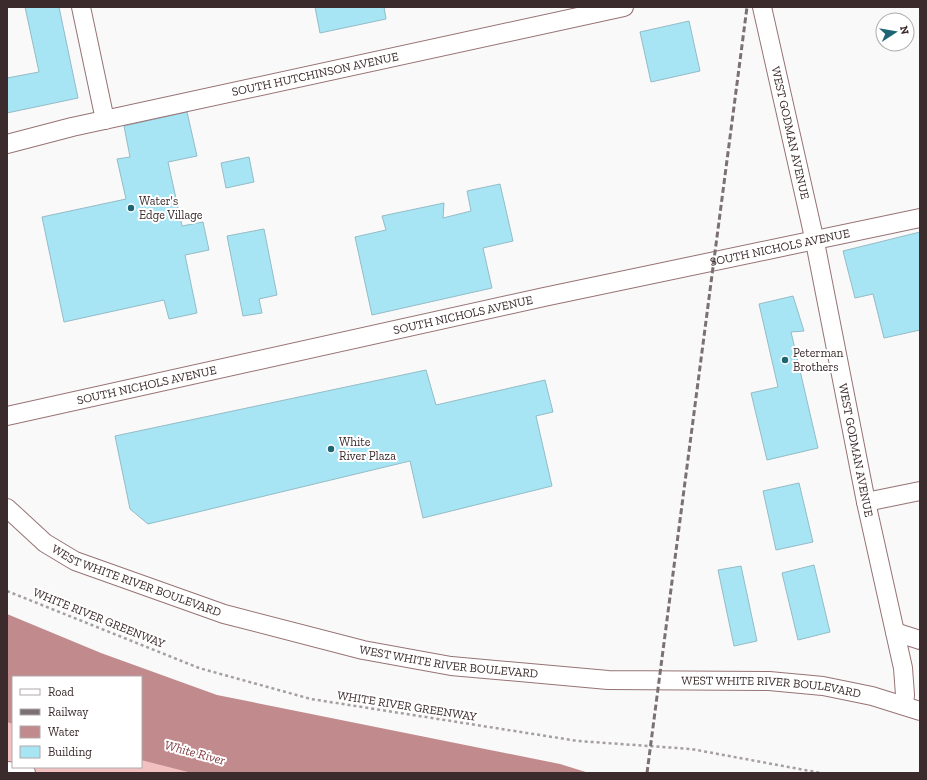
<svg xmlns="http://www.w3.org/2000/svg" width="927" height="780" font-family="'Zilla Slab',serif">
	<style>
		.green { fill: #f3c0c2 }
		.water { fill: #c18b8d }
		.building { fill: #a7e5f5; stroke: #93bcc6 }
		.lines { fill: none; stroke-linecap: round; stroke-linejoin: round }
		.minor-casing { stroke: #977374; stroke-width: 20 }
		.path { stroke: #a69fa0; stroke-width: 2.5; stroke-dasharray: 3 3; stroke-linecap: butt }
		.minor { stroke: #fff; stroke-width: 18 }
		.rail { stroke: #7c7172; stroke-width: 3; stroke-dasharray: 6 3; stroke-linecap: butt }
		.poi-dot { fill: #1e6574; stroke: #fff; stroke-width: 1.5 }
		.labels { text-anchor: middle; stroke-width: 4; stroke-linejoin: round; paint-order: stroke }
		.street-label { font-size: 12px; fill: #3b2b2c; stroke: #fff }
		.poi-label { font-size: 12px; fill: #3b2b2c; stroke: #fff; text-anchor: start }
		.water-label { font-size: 13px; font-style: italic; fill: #823c42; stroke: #fff }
	</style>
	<rect width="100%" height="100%" fill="#f9f9f9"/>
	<!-- green -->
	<path class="green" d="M7 721 13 723V767H141V759L197 773H7Z"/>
	<!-- water -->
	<path class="water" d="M7 614 101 653 217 695 560 764 589 773H192L141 760V677H13V724L7 722Z"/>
	<!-- building -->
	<path class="building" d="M25 7H59L78 98 7 113V78L39 72Z
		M315 7H384L386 19 320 33Z
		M689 21 700 71 651 82 640 32Z
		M187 112 197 156 168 162 182 226 203 222 209 250 185 255 197 313 169 319 164 300 64 322 42 217 126 199 117 159 130 157 124 126Z
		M249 157 254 182 226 188 221 163Z
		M500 184 513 241 483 248 492 288 372 315 355 237 386 230 382 216 444 203 443 218 471 211 467 191Z
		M264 229 277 295 259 299 262 313 243 316 227 236Z
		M920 232V330L884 338 873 294 855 298 843 251Z
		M793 296 804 331 791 332 818 448 767 460 751 393 778 387 759 304Z
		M426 370 436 405 545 380 553 412 536 416 552 486 423 518 410 461 148 524 130 509 115 436Z
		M799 483 813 542 776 550 763 491Z
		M814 565 830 632 798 640 782 573Z
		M741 566 757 641 734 646 718 570Z"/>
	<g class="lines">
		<!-- minor casing -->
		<g class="minor-casing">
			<g id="minor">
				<path d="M81 7 105 120"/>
				<path id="s1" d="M762 7 815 242 866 502 903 668 905 695 904 705"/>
				<path id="s2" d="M7 144 72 127 624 7"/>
				<path id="s3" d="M7 416 544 297 920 218"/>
				<path d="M866 502 920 491"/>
				<path id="s4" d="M7 508 45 543 75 561 224 614 363 650 451 666 608 680 769 681 823 686 872 696 920 711"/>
				<path d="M895 632 920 640"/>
				<path d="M7 771 26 773"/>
			</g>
		</g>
		<!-- path -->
		<path class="path" d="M7 591 199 668 311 699 578 741 691 749 821 773"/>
		<!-- minor -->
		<use href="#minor" class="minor"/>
		<!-- rail -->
		<path class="rail" d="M647 773 747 7"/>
	</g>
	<!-- markers -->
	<g class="poi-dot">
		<circle cx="131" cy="208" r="4"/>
		<circle cx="785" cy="360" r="4"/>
		<circle cx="331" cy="449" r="4"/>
	</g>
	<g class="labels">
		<!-- street labels -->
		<g class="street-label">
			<text dy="4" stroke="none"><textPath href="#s2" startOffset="316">SOUTH HUTCHINSON AVENUE</textPath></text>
			<text dy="4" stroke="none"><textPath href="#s1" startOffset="129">WEST GODMAN AVENUE</textPath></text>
			<text dy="4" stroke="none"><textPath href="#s3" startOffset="791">SOUTH NICHOLS AVENUE</textPath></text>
			<text dy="4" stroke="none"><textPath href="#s3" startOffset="467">SOUTH NICHOLS AVENUE</textPath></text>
			<text dy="4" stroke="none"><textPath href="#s3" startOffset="143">SOUTH NICHOLS AVENUE</textPath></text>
			<text dy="4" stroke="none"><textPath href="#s1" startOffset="453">WEST GODMAN AVENUE</textPath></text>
			<text dy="4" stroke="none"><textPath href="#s4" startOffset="151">WEST WHITE RIVER BOULEVARD</textPath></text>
			<text transform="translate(99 618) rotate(22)" y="4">WHITE RIVER GREENWAY</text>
			<text dy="4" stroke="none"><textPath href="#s4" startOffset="475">WEST WHITE RIVER BOULEVARD</textPath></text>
			<text dy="4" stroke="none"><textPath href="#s4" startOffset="799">WEST WHITE RIVER BOULEVARD</textPath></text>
			<text transform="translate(407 706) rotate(9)" y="4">WHITE RIVER GREENWAY</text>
		</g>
		<!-- poi labels -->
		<g class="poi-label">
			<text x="139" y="205">Water's<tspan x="139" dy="14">Edge Village</tspan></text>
			<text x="793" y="357">Peterman<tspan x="793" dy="14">Brothers</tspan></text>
			<text x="339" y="446">White<tspan x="339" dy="14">River Plaza</tspan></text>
		</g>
		<!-- water labels -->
		<g class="water-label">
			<text transform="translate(195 752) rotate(15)" y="5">White River</text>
		</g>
	</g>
	<!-- border -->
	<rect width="927" height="780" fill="none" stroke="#3b2b2c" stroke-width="16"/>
	<!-- legend -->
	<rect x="12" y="676" width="130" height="92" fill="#ffffff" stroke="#b1aaab"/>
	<rect x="20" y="689" width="20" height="6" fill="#ffffff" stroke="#b1aaab"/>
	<text x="48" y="696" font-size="12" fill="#3b2b2c">Road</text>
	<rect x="20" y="709" width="20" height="6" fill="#7c7172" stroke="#b1aaab"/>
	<text x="48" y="716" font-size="12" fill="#3b2b2c">Railway</text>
	<rect x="20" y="726" width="20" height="12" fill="#c18b8d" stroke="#b1aaab"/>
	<text x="48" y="736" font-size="12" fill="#3b2b2c">Water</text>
	<rect x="20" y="746" width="20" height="12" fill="#a7e5f5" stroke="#b1aaab"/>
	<text x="48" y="756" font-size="12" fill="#3b2b2c">Building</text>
	<!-- north arrow -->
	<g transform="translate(895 32) rotate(78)"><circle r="19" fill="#ffffff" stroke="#b1aaab"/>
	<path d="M0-3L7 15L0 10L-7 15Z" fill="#1e6574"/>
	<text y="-6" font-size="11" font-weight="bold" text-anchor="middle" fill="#3b2b2c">N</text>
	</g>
</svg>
